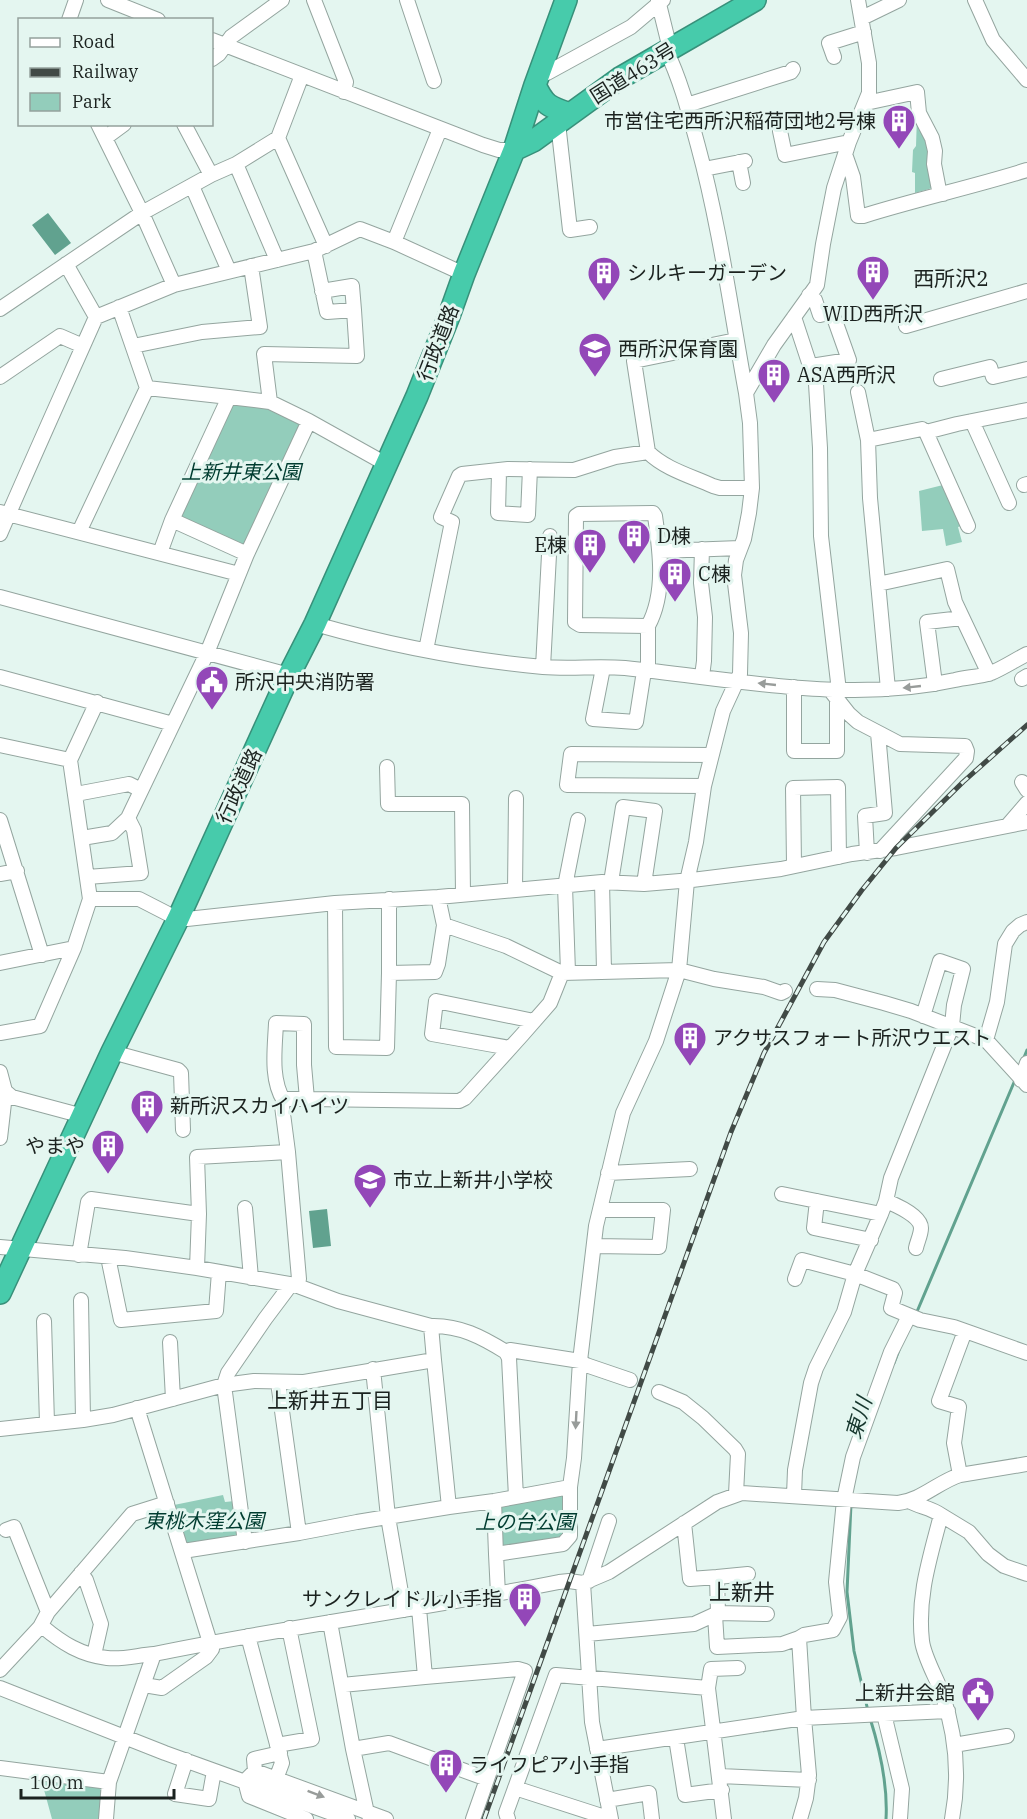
<svg xmlns="http://www.w3.org/2000/svg" width="1027" height="1819" font-family="'IBM Plex Serif','Noto Sans JP',serif">
	<style>
		.green { fill: #93cdbb }
		.water { fill: #61a28f }
		.lines { fill: none; stroke-linecap: round; stroke-linejoin: round }
		.stream { stroke: #61a28f; stroke-width: 3 }
		.minor-casing { stroke: #94a59f; stroke-width: 16 }
		.highway-casing { stroke: #38907a; stroke-width: 24 }
		.minor { stroke: #fff; stroke-width: 14 }
		.highway { stroke: #47cbab; stroke-width: 21 }
		.rail-casing { stroke: #414a46; stroke-width: 5 }
		.rail { stroke: #e4f6f0; stroke-width: 3; stroke-dasharray: 9; stroke-linecap: butt }
		.oneway { fill: #989c9a }
		.labels { text-anchor: middle; stroke-width: 6; stroke-linejoin: round; paint-order: stroke }
		.street-label { font-size: 20px; fill: #1b221f; stroke: #e4f6f0 }
		.poi-label { font-size: 20px; fill: #1b221f; stroke: #e4f6f0; text-anchor: start }
		.park-label { font-size: 20px; font-style: italic; fill: #003c30; stroke: #e4f6f0 }
		.neighbourhood-label { font-size: 21px; fill: #1b221f; stroke: #e4f6f0 }
		.water-label { font-size: 21px; font-style: italic; fill: #17372e; stroke: #e4f6f0 }
		.quarter-label { font-size: 22px; fill: #1b221f; stroke: #e4f6f0 }
	</style>
	<rect width="100%" height="100%" fill="#e4f6f0"/>
	<!-- green -->
	<path class="green" d="M917 116 929 139 936 187 915 193V173L912 172 913 150 916 146Z
		M235 403 267 407 300 423 301 428 247 548 182 522 180 516 230 407Z
		M947 484 964 525 958 527 962 542 946 546 943 529 922 531 919 491Z
		M562 1494 565 1496 566 1535 560 1540 503 1549 499 1546V1507Z
		M223 1495 225 1502 235 1501 240 1533 237 1537 189 1545 185 1542 174 1505Z
		M40 1775 97 1786 102 1791V1819H52Z"/>
	<!-- water -->
	<path class="water" d="M48 213 71 243 55 255 32 225Z
		M327 1209 331 1246 313 1248 309 1211Z"/>
	<g class="lines">
		<!-- stream -->
		<path class="stream" d="M1023 1060 1027 1050
			M916 1314 1015 1080
			M894 1363 899 1350
			M851 1504 847 1592 854 1651 868 1711
			M870 1718C880 1750 888 1785 886 1819"/>
		<!-- minor casing -->
		<g class="minor-casing">
			<path id="minor" d="M108 0 158 20
				M314 0 346 82 344 92
				M407 0 434 81
				M658 0 670 49
				M975 0 993 40 1027 80
				M862 18 899 0
				M69 20 76 0
				M212 40 483 145 499 150H514
				M666 50C681 81 689 113 698 146 720 227 731 311 746 393
				M834 57 829 43 864 32
				M212 59 219 54 231 37 282 0
				M302 75 278 138 326 246
				M539 76 547 73 631 27 663 0
				M866 103 917 92 919 113 932 138 935 151 934 164 939 190 943 194
				M687 105 791 72 793 69
				M558 123 570 230 590 227
				M98 124 142 213 174 285 314 251 360 229 394 242 464 274
				M184 124 211 175
				M780 131 785 155 849 142
				M105 138 124 124
				M846 157 853 177 858 216H863C917 199 973 187 1027 170
				M739 162 743 183
				M236 164 277 260
				M704 169 745 161
				M192 186 229 271
				M394 242 440 129
				M314 251 327 312 354 310 357 356 264 354 270 402 309 421 386 464
				M66 264 96 317
				M322 291 352 286 354 310
				M809 295 815 300 820 315 832 312 849 360 811 366
				M119 307 147 388 229 397
				M0 309 142 213 211 175 236 164 278 138
				M794 317 816 384 820 448 821 536 839 691
				M906 326 1027 291
				M133 346 202 332 260 327 251 266
				M0 377 60 336 83 346
				M941 379 990 367 993 377 1027 369
				M858 392 868 440 870 498 888 689
				M972 421 1009 503
				M926 432 968 526
				M868 440 922 429 926 432 957 424 1027 410
				M648 452 634 361 736 340
				M499 472 498 513 528 515 530 469
				M1024 485 1027 484
				M0 512 239 574
				M172 520 229 397 270 402
				M79 532 147 388
				M0 534C31 462 64 389 96 317L174 285
				M660 551 740 548
				M160 553 172 520 247 554
				M878 584 947 569 955 602 989 674
				M0 597 289 675
				M315 624C389 645 466 660 543 667 570 669 598 666 625 668 734 679 847 704 955 680 967 677 980 677 991 673 1003 668 1015 660 1027 654
				M648 626C666 593 660 551 655 516L653 513 579 514 576 516 575 622 580 625 648 626V671
				M426 650 452 522 441 517 459 476 462 474 508 469 574 470 615 457 648 452C665 469 691 476 713 486L720 488H752
				M543 667 550 536
				M603 668 593 719 636 722 644 671
				M702 676 704 661 705 617 701 583 702 549
				M0 677 173 724
				M1022 679 1027 676
				M935 684 927 622 962 618
				M794 687V751H837V699
				M830 690 849 714 858 722 900 744 965 746 967 751 966 758 880 851
				M0 745 70 760
				M387 767 388 804H462L463 895
				M1022 782 1027 790
				M704 786 567 785 571 754 711 755
				M76 794 129 784 141 790
				M0 820 42 955
				M1008 825 1027 803
				M82 838 112 833 128 818 207 653 247 554 309 421
				M867 853 865 816 885 813 878 733
				M794 865 793 788 838 787 839 857
				M0 874 17 871
				M87 877 141 873 134 830 128 818
				M602 882 604 971
				M611 882 623 807 655 811 644 884
				M515 890 516 798
				M438 897 444 925
				M90 899H139L178 919H187L335 903 438 897 602 882 644 884 692 880 781 869 852 854 896 848 1027 822
				M335 903 336 1047 387 1048 389 973 435 972 438 964 444 925 506 946 562 973 679 970 714 979 764 987 781 993 785 991
				M0 963 74 948
				M568 972 565 886 578 820
				M389 973V899
				M817 989 835 990 884 1003 911 1011 986 1040 1027 1085
				M0 1033 40 1026 74 948 90 899 70 760 97 702
				M986 1040 997 1002 1005 944 1013 931 1020 925 1027 922
				M510 1048 432 1034 436 1001 534 1021
				M112 1052 178 1070 181 1073 183 1130
				M0 1072 5 1091 12 1097 83 1116
				M1021 1080 1027 1063
				M307 1099 459 1101 465 1098 522 1035 550 1003 562 973
				M284 1101 287 1099H307L304 1065V1024L276 1023C275 1048 270 1079 284 1101L282 1106 288 1152
				M0 1138 4 1103 8 1094
				M608 1173 690 1169
				M782 1194 881 1214 855 1274 802 1260 795 1279
				M817 1201 814 1228 871 1240
				M886 1201C896 1205 921 1216 921 1228 921 1235 917 1242 916 1248
				M245 1208 251 1278
				M881 1214 886 1201 891 1178 952 1026 954 1005 963 969 940 961 923 1016
				M594 1246 659 1247 663 1210H600
				M0 1247 125 1258 197 1268 295 1285 338 1301 431 1326 434 1360 304 1382 254 1381 224 1385 113 1415 83 1420 0 1429
				M79 1255 88 1202 91 1199 199 1214
				M108 1257 121 1320 216 1311 219 1272
				M197 1268 199 1214 197 1157 288 1152 299 1279 295 1285 289 1287 265 1319 228 1373 224 1385 245 1542
				M81 1300 83 1420
				M44 1321 47 1423
				M431 1326C459 1325 482 1337 506 1352
				M170 1342 173 1399
				M373 1369 388 1517 404 1610
				M659 1392 683 1402 703 1418 735 1449 738 1454 736 1494
				M137 1408 212 1649 206 1657 162 1688 144 1685
				M960 1475 954 1443 959 1407 939 1401 965 1331
				M794 1495 795 1470 811 1383 816 1368 844 1312 855 1274 893 1289 895 1293 891 1308 920 1320 954 1327 1027 1353
				M516 1497 509 1358 506 1352 510 1350 580 1361 586 1365 630 1380
				M494 1501 496 1554
				M909 1501C920 1507 931 1508 941 1515 930 1558 917 1596 922 1641 924 1657 936 1677 942 1693 956 1734 960 1776 952 1819
				M449 1507 494 1501 570 1487
				M941 1515 969 1532 988 1554 1004 1566 1027 1574
				M684 1523 690 1579 717 1577 718 1613
				M6 1530 14 1527 48 1612
				M299 1533 357 1522 449 1507 434 1360
				M183 1551 299 1533 278 1382
				M81 1573 86 1580 101 1624 94 1655
				M717 1577 748 1574
				M589 1581 609 1521
				M583 1583 592 1722 611 1819
				M498 1594 496 1554 563 1544 570 1536V1487L574 1458 580 1361 596 1226 623 1113 656 1041 679 970 687 881 696 842 704 786 723 711 740 674 741 633 734 575 736 560 744 539 749 513 752 488 750 423 746 393 774 345 817 285 823 244 834 188 849 142 869 93V63L858 0
				M419 1608 425 1677 518 1669 525 1671 473 1819
				M715 1615 717 1647 782 1644 799 1638
				M330 1622 353 1749 367 1813
				M40 1627 48 1612 132 1514 167 1503
				M587 1634 694 1624 718 1613 767 1614
				M248 1636 282 1763 276 1779
				M0 1670 40 1627H43C62 1643 81 1655 107 1658 122 1660 139 1655 154 1654
				M342 1685 425 1677
				M0 1688 165 1753 348 1819
				M708 1688 711 1669 738 1668
				M676 1738 685 1795 722 1790
				M277 1745 312 1739 289 1628
				M954 1745 1007 1736
				M353 1749 389 1743 487 1779
				M597 1749 804 1718 884 1714
				M186 1760 175 1794 209 1799 214 1771
				M0 1768 109 1782
				M255 1771 254 1759 280 1753
				M720 1776 809 1780
				M245 1781 255 1771 386 1819
				M245 1781 249 1796 306 1819
				M515 1788 611 1819
				M607 1800 649 1793 652 1819
				M106 1819 109 1782 154 1654C289 1626 425 1609 559 1582L569 1581 583 1583 609 1572 717 1502 742 1493 898 1503C922 1500 938 1482 960 1475L1027 1464
				M508 1819 506 1813 556 1675 708 1688 724 1819
				M800 1819 806 1798 809 1775 804 1718 799 1638 804 1635 833 1630 840 1617 836 1582 844 1500 853 1457 891 1352 909 1316
				M900 1819 902 1789 884 1714 948 1711"/>
		</g>
		<!-- highway casing -->
		<g class="highway-casing">
			<path id="highway" d="M535 85C544 105 549 107 570 114
				M514 150 533 141 620 78 755 0
				M0 1293 112 1052 178 919 289 675 315 624 417 396 449 316 464 274 514 150 535 85 566 0"/>
		</g>
		<!-- minor -->
		<use href="#minor" class="minor"/>
		<!-- highway -->
		<use href="#highway" class="highway"/>
		<!-- rail casing -->
		<g class="rail-casing">
			<path id="rail" d="M484 1819 731 1132 764 1053 824 942 862 890 896 848 963 782 1027 725"/>
		</g>
		<!-- rail -->
		<use href="#rail" class="rail"/>
	</g>
	<!-- one-way arrows -->
	<defs><path id="oneway-solid" d="M-6-.8H1V-3.2L6.5 0L1 3.2V.8H-6Z" transform="scale(1.5)"/></defs>
	<g class="oneway">
		<use href="#oneway-solid" transform="translate(767 684) rotate(-174)"/>
		<use href="#oneway-solid" transform="translate(912 687) rotate(174)"/>
		<use href="#oneway-solid" transform="translate(576 1420) rotate(93)"/>
		<use href="#oneway-solid" transform="translate(316 1794) rotate(21)"/>
	</g>
	<!-- icons -->
	<defs>
		<g id="building-pin" transform="scale(1.725)"><path d="M0 17L-7.5 6A9.5 9.5 0 1 1 7.5 6Z" fill="#9347b8" stroke="#e4f6f0"/><path d="M-4-6H4V6H1V3H-1V6H-4ZM-2.5-4.3h1.7v1.8h-1.7ZM.8-4.3h1.7v1.8H.8ZM-2.5-1h1.7V.8h-1.7ZM.8-1h1.7V.8H.8Z" fill="#fff"/></g>
		<g id="school-pin" transform="scale(1.725)"><path d="M0 17L-7.5 6A9.5 9.5 0 1 1 7.5 6Z" fill="#9347b8" stroke="#e4f6f0"/><path d="M0-5L7-2L0 1L-7-2ZM-4 1L0 2.5L4 1V4Q0 6-4 4Z" fill="#fff"/></g>
		<g id="civic-pin" transform="scale(1.725)"><path d="M0 17L-7.5 6A9.5 9.5 0 1 1 7.5 6Z" fill="#9347b8" stroke="#e4f6f0"/><path d="M-.6-6.5H3V-4.5H.6V-3L4-1V1h2V6H-6V1h2V-1L-.6-3ZM-1.2 2.5V6h2.4V2.5Z" fill="#fff"/></g>
	</defs>
	<g fill-rule="evenodd">
		<use href="#building-pin" x="899" y="121"/>
		<use href="#building-pin" x="873" y="272"/>
		<use href="#building-pin" x="604" y="273"/>
		<use href="#school-pin" x="595" y="349"/>
		<use href="#building-pin" x="774" y="375"/>
		<use href="#building-pin" x="634" y="536"/>
		<use href="#building-pin" x="590" y="545"/>
		<use href="#building-pin" x="675" y="574"/>
		<use href="#civic-pin" x="212" y="682"/>
		<use href="#building-pin" x="690" y="1038"/>
		<use href="#building-pin" x="147" y="1106"/>
		<use href="#building-pin" x="108" y="1146"/>
		<use href="#school-pin" x="370" y="1180"/>
		<use href="#building-pin" x="525" y="1599"/>
		<use href="#civic-pin" x="978" y="1693"/>
		<use href="#building-pin" x="446" y="1765"/>
	</g>
	<g class="labels">
		<!-- street labels -->
		<g class="street-label">
			<text transform="translate(633 73) rotate(-32)" y="7">国道463号</text>
			<text transform="translate(438 343) rotate(-69)" y="7">行政道路</text>
			<text transform="translate(239 786) rotate(-65)" y="7">行政道路</text>
		</g>
		<!-- poi labels -->
		<g class="poi-label">
			<text x="876" y="128" text-anchor="end">市営住宅西所沢稲荷団地2号棟</text>
			<text x="627" y="280">シルキーガーデン</text>
			<text x="873" y="321" text-anchor="middle">WID西所沢</text>
			<text x="618" y="356">西所沢保育園</text>
			<text x="797" y="382">ASA西所沢</text>
			<text x="657" y="543">D棟</text>
			<text x="567" y="552" text-anchor="end">E棟</text>
			<text x="698" y="581">C棟</text>
			<text x="235" y="689">所沢中央消防署</text>
			<text x="713" y="1045">アクサスフォート所沢ウエスト</text>
			<text x="170" y="1113">新所沢スカイハイツ</text>
			<text x="85" y="1153" text-anchor="end">やまや</text>
			<text x="393" y="1187">市立上新井小学校</text>
			<text x="502" y="1606" text-anchor="end">サンクレイドル小手指</text>
			<text x="955" y="1700" text-anchor="end">上新井会館</text>
			<text x="469" y="1772">ライフピア小手指</text>
		</g>
		<!-- park labels -->
		<g class="park-label">
			<text x="241" y="479">上新井東公園</text>
			<text x="204" y="1528">東桃木窪公園</text>
			<text x="525" y="1529">上の台公園</text>
		</g>
		<!-- neighbourhood labels -->
		<g class="neighbourhood-label">
			<text x="951" y="286">西所沢2</text>
			<text x="330" y="1408">上新井五丁目</text>
		</g>
		<!-- water labels -->
		<g class="water-label">
			<text transform="translate(859 1418) rotate(-73)" y="7">東川</text>
		</g>
		<!-- quarter labels -->
		<g class="quarter-label">
			<text x="742" y="1600">上新井</text>
		</g>
	</g>
	<!-- legend -->
	<rect x="18" y="18" width="195" height="108" fill="#e4f6f0" stroke="#94a19c" stroke-width="1.5"/>
	<rect x="30" y="38" width="30" height="9" fill="#ffffff" stroke="#94a19c" stroke-width="1.5"/>
	<text x="72" y="48" font-size="18" fill="#1b221f">Road</text>
	<rect x="30" y="68" width="30" height="9" fill="#414a46" stroke="#94a19c" stroke-width="1.5"/>
	<text x="72" y="78" font-size="18" fill="#1b221f">Railway</text>
	<rect x="30" y="93" width="30" height="18" fill="#93cdbb" stroke="#94a19c" stroke-width="1.5"/>
	<text x="72" y="108" font-size="18" fill="#1b221f">Park</text>
	<!-- scale -->
	<path d="M21 1789v9h153v-9" fill="none" stroke="#1b221f" stroke-width="3"/>
	<text x="30" y="1789" font-size="18" fill="#1b221f" stroke="#e4f6f0" stroke-width="4.5" paint-order="stroke">100 m</text>
</svg>
